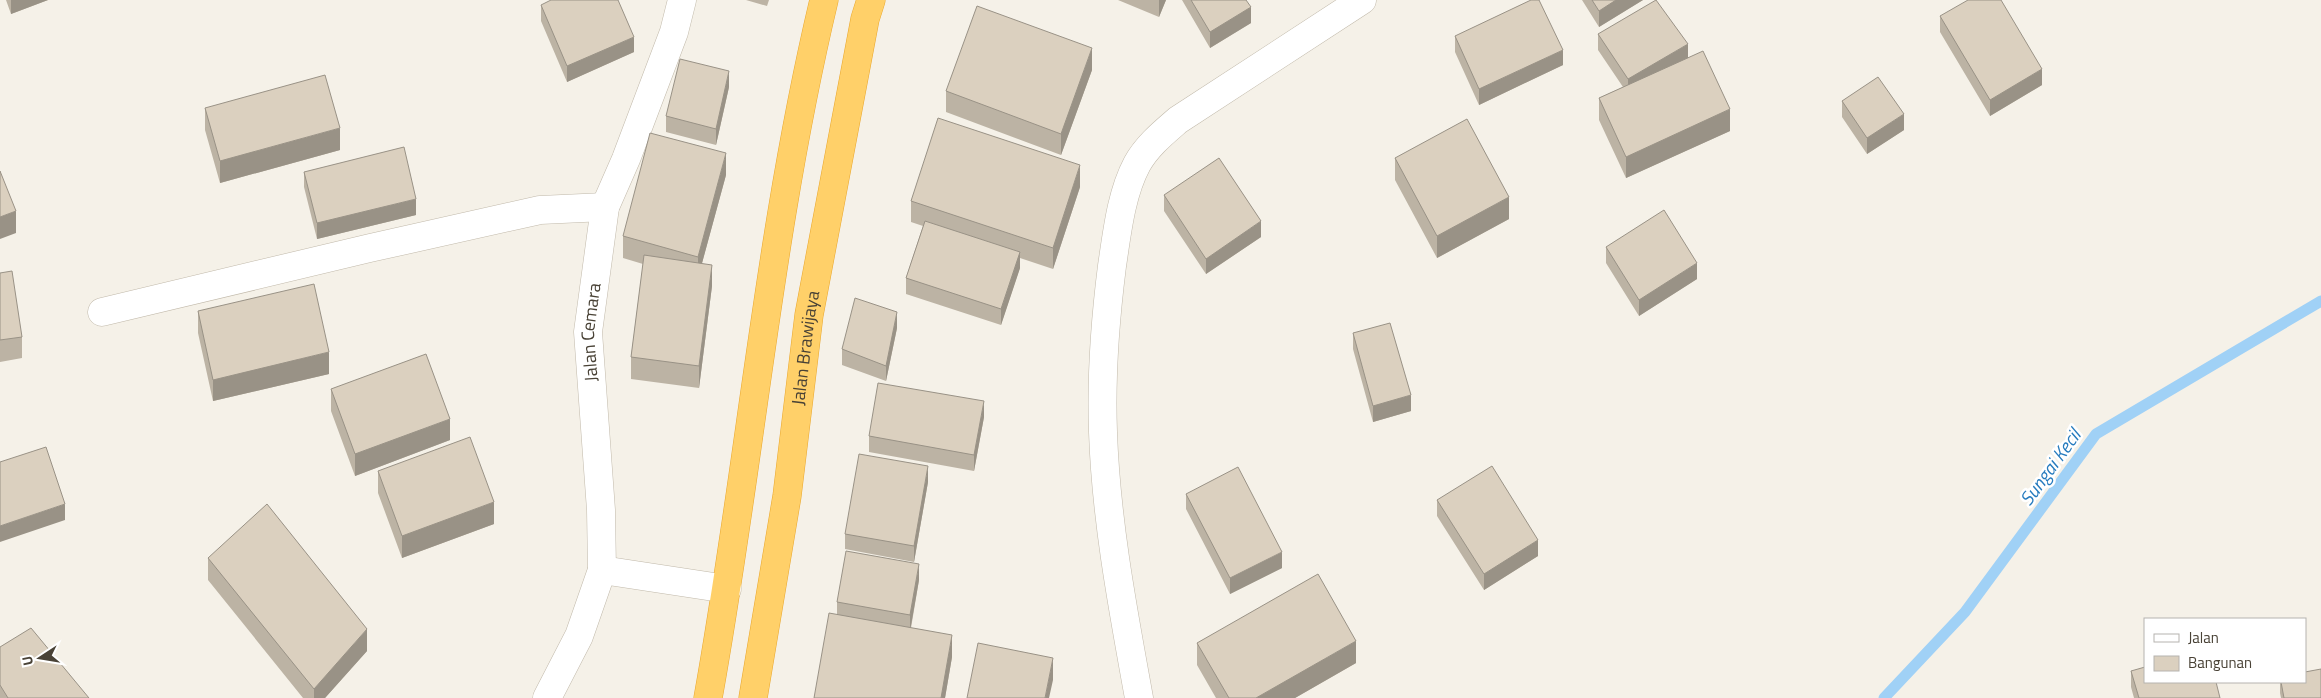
<svg xmlns="http://www.w3.org/2000/svg" width="2321" height="698" font-family="'Titillium Web',sans-serif">
	<style>
		.lines { fill: none; stroke-linecap: round; stroke-linejoin: round }
		.stream { stroke: #a0d1f6; stroke-width: 11 }
		.street-casing { stroke: #c1b9aa; stroke-width: 29 }
		.highway-casing { stroke: #e9a72e; stroke-width: 29 }
		.street { stroke: #fff; stroke-width: 28 }
		.highway { stroke: #ffd069; stroke-width: 28 }
		.wall { fill: #bcb3a4 }
		.shaded-wall { fill: #999286 }
		.building { fill: #dbd0bf; stroke: #999286 }
		.labels { text-anchor: middle; stroke-width: 5; stroke-linejoin: round; paint-order: stroke }
		.street-label { font-size: 18px; fill: #494236; stroke: #fff }
		.water-label { font-size: 19px; font-style: italic; fill: #267bbe; stroke: #fff }
	</style>
	<rect width="100%" height="100%" fill="#f5f1e8"/>
	<g class="lines">
		<!-- stream -->
		<path class="stream" d="M1884 698 1965 612 2096 434 2321 301"/>
		<!-- street casing -->
		<g class="street-casing">
			<g id="street">
				<path d="M102 312 370 248 540 210 605 207"/>
				<path d="M602 570 727 589"/>
				<path id="s1" d="M547 698 579 636 602 570 601 510 588 332 605 207 626 159 674 32 682 0"/>
				<path d="M1139 698C1123 610 1106 521 1103 432 1101 377 1105 321 1112 266 1117 233 1121 194 1137 164 1147 146 1163 133 1178 120L1362 0"/>
			</g>
		</g>
		<!-- highway casing -->
		<g class="highway-casing">
			<g id="highway">
				<path d="M708 698C750 466 769 230 824 0"/>
				<path id="s2" d="M753 698 787 496 809 315 865 19 871 0"/>
			</g>
		</g>
		<!-- street -->
		<use href="#street" class="street"/>
		<!-- highway -->
		<use href="#highway" class="highway"/>
	</g>
	<!-- wall -->
	<path class="wall" d="M6 0H48L11 14Z
		M746 0H769L767 6Z
		M1118 0H1166L1159 17Z
		M1182 0H1246L1251 23 1210 48Z
		M1582 0H1643L1599 27Z
		M541 5 634 52 567 82 541 21Z
		M1940 16 2042 85 1990 116 1940 32Z
		M1598 34 1688 58 1730 131 1626 178 1599 120V98L1623 87 1598 50Z
		M1455 36 1563 65 1479 105 1455 52Z
		M1092 70 1061 155 946 112V91Z
		M729 87 716 145 666 132V116Z
		M1842 101 1904 130 1867 154 1842 117Z
		M205 108 340 150 220 183 205 130Z
		M1395 158 1509 219 1437 258 1395 180Z
		M304 172 416 215 317 239 304 187Z
		M726 175 702 263 712 286 699 388 631 379V357L643 264 623 258V236Z
		M1080 187 1053 269 1020 258V268L1001 325 906 294V278L923 226 911 222V201Z
		M1164 195 1261 237 1206 274 1164 211Z
		M1606 247 1697 279 1639 316 1606 263Z
		M0 273 22 337V358L0 362Z
		M198 311 329 374 213 401 198 333Z
		M897 328 886 381 842 365V349Z
		M1353 333 1411 411 1373 422 1353 349Z
		M331 389 450 440 355 476 331 411Z
		M984 417 974 471 869 452V436Z
		M378 471 494 524 402 558 378 493Z
		M928 482 914 562 845 549V534Z
		M1186 494 1282 568 1230 594 1186 509Z
		M1437 500 1538 556 1484 590 1437 516Z
		M208 558 367 651 325 698H303L208 580Z
		M919 580 911 628 952 657 945 698H814L837 614V602Z
		M1197 643 1356 663 1295 698H1216L1197 665Z
		M0 647 89 698H0Z
		M2131 671 2220 698H2134L2131 687Z
		M2280 682H2305L2321 698H2281L2280 693Z"/>
	<!-- shaded-wall -->
	<path class="shaded-wall" d="M11 0H48L11 14Z
		M1159 0H1166L1159 17Z
		M1616 0H1643L1599 27V11Z
		M1251 7V23L1210 48V32Z
		M634 37V52L567 82V66Z
		M1688 44V60L1628 95V79Z
		M1092 48V70L1061 155V134Z
		M1563 50V65L1479 105V89Z
		M2042 69V85L1990 116V100Z
		M729 71V87L716 145V129Z
		M1730 109V131L1626 178V157Z
		M1904 114V130L1867 154V138Z
		M340 128V150L220 183V161Z
		M726 153V175L698 278V257Z
		M1080 165V187L1053 269V248Z
		M1509 197V219L1437 258V236Z
		M416 199V215L317 239V223Z
		M16 211V233L0 239V217Z
		M1261 221V237L1206 274V259Z
		M1020 252V268L1001 325V309Z
		M1697 263V279L1639 316V300Z
		M712 265V286L699 388V366Z
		M897 312V328L886 381V366Z
		M329 352V374L213 401V380Z
		M1411 395V411L1373 422V406Z
		M984 401V417L974 471V455Z
		M450 419V440L355 476V454Z
		M928 466V482L914 562V546Z
		M494 502V524L402 558V536Z
		M65 504V520L0 542V526Z
		M1538 540V556L1484 590V574Z
		M1282 552V568L1230 594V578Z
		M919 564V580L910 631V615Z
		M367 629V651L325 698H314V689Z
		M952 635V657L945 698H941Z
		M1356 641V663L1295 698H1256Z
		M1053 658V680L1049 698H1045Z"/>
	<!-- building -->
	<path class="building" d="M551 0H618L634 37 567 66 541 5Z
		M1191 0H1246L1251 7 1210 32Z
		M1531 0H1539L1563 50 1479 89 1455 36Z
		M1592 0H1616L1599 11Z
		M1656 0 1688 44 1628 79 1598 34Z
		M1968 0H2001L2042 69 1990 100 1940 16Z
		M977 6 1092 48 1061 134 946 91Z
		M1703 51 1730 109 1626 157 1599 98Z
		M680 59 729 71 716 129 666 116Z
		M325 75 340 128 220 161 205 108Z
		M1878 77 1904 114 1867 138 1842 101Z
		M938 118 1080 165 1053 248 911 201Z
		M1467 119 1509 197 1437 236 1395 158Z
		M650 133 726 153 698 257 623 236Z
		M404 147 416 199 317 223 304 172Z
		M1219 158 1261 221 1206 259 1164 195Z
		M0 171 16 211 0 217Z
		M1664 210 1697 263 1639 300 1606 247Z
		M925 221 1020 252 1001 309 906 278Z
		M644 255 712 265 699 366 631 357Z
		M12 271 22 337 0 340V273Z
		M314 284 329 352 213 380 198 311Z
		M855 298 897 312 886 366 842 349Z
		M1390 323 1411 395 1373 406 1353 333Z
		M426 354 450 419 355 454 331 389Z
		M878 383 984 401 974 455 869 436Z
		M470 437 494 502 402 536 378 471Z
		M46 447 65 504 0 526V462Z
		M859 454 928 466 914 546 845 534Z
		M1492 466 1538 540 1484 574 1437 500Z
		M1238 467 1282 552 1230 578 1186 494Z
		M267 504 367 629 314 689 208 558Z
		M846 551 919 564 910 615 837 602Z
		M1318 574 1356 641 1256 698H1229L1197 643Z
		M829 613 952 635 941 698H814Z
		M31 628 89 698H8L0 685V647Z
		M978 643 1053 658 1045 698H967Z
		M2145 667V682H2216L2220 698H2139L2131 671Z
		M2321 669V698H2284L2281 682H2305V672Z"/>
	<g class="labels">
		<!-- street labels -->
		<g class="street-label">
			<text dy="6" stroke="none"><textPath href="#s1" startOffset="378">Jalan Cemara</textPath></text>
			<text dy="6" stroke="none"><textPath href="#s2" startOffset="354">Jalan Brawijaya</textPath></text>
		</g>
		<!-- water labels -->
		<g class="water-label">
			<text transform="translate(2050 467) rotate(-54)" y="7">Sungai Kecil</text>
		</g>
	</g>
	<!-- legend -->
	<rect x="2144" y="618" width="162" height="65" fill="#ffffff" stroke="#b6b3af"/>
	<rect x="2154" y="634" width="25" height="8" fill="#ffffff" stroke="#b6b3af"/>
	<text x="2188" y="643" font-size="15" fill="#494236">Jalan</text>
	<rect x="2154" y="656" width="25" height="15" fill="#dbd0bf" stroke="#b6b3af"/>
	<text x="2188" y="668" font-size="15" fill="#494236">Bangunan</text>
	<!-- north arrow -->
	<g transform="translate(40 658) rotate(258)" stroke="#ffffff" stroke-width="4" paint-order="stroke">
	<path d="M0-4L9 19L0 12L-9 19Z" fill="#494236"/>
	<text y="-8" font-size="14" font-weight="bold" text-anchor="middle" fill="#494236">U</text>
	</g>
</svg>
